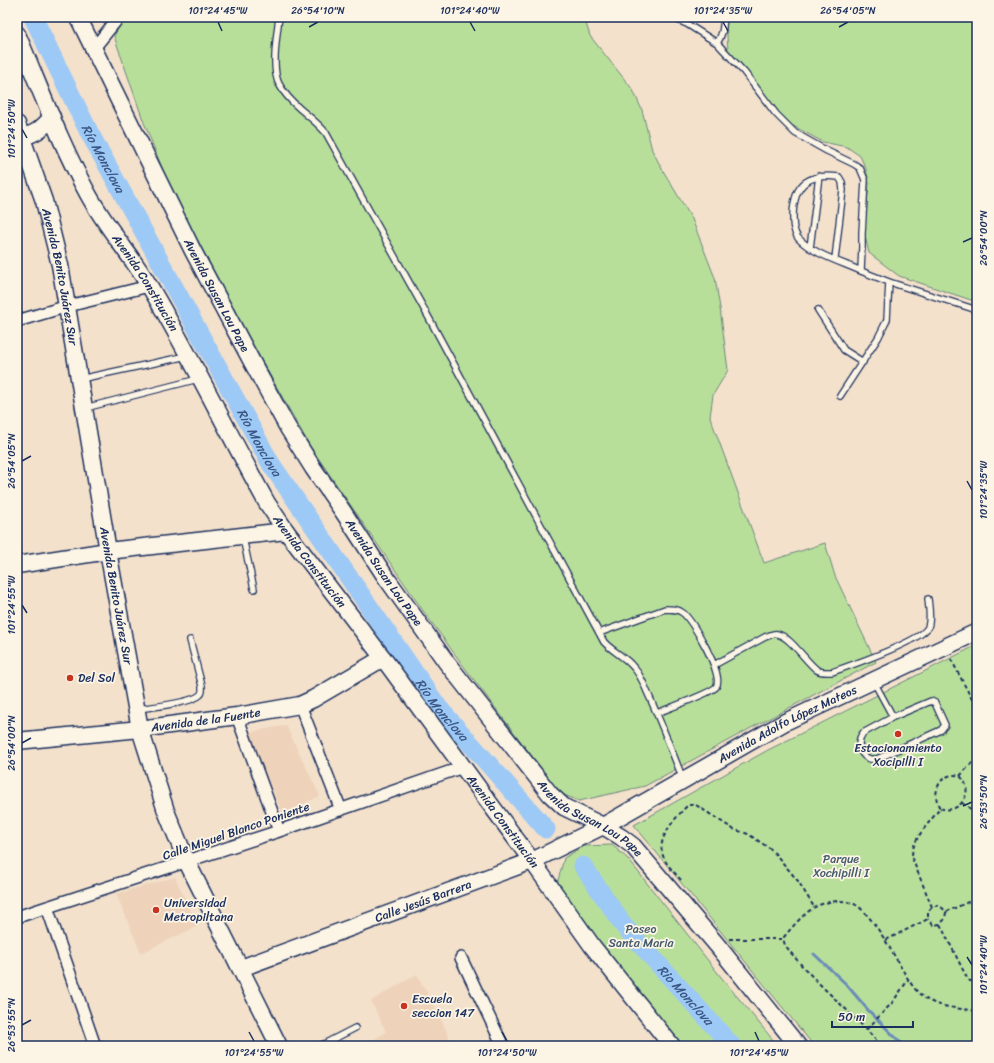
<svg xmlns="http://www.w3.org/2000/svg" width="994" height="1063" font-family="Sriracha,sans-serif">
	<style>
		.built { fill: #eed3ba }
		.green { fill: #b8df9a; stroke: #6a877c }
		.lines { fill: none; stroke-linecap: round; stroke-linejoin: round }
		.stream { stroke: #688bb9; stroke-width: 3 }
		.river { stroke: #9cc9f6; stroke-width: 19 }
		.lane-casing { stroke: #1b2f5e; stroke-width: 8 }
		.street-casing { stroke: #1b2f5e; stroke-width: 14 }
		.secondary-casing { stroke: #1b2f5e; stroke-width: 19 }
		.path { stroke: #1b2f5e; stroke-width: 2; stroke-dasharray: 4 3; stroke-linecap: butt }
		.lane { stroke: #fcf5e5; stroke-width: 5.5 }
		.street { stroke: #fcf5e5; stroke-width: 11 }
		.secondary { stroke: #fcf5e5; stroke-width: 16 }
		.ticks { fill: none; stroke: #1b2f5e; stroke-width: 1.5 }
		.poi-dot { fill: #c8321e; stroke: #fcf5e5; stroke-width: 1.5 }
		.labels { text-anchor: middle; stroke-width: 3.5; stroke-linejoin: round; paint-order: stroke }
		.street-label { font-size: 12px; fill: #1b2f5e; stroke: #fcf5e5 }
		.poi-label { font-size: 12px; fill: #1b2f5e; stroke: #fcf5e5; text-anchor: start }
		.park-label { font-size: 12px; fill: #425b6d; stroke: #fcf5e5 }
		.water-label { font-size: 13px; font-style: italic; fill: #3b5684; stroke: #fcf5e5 }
		.neatline { fill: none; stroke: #1b2f5e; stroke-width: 1.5 }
		.ticks-label { font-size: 10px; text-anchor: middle; fill: #1b2f5e }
	</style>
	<rect width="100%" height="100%" fill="#f4e1cc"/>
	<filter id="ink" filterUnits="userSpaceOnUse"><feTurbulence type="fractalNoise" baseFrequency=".025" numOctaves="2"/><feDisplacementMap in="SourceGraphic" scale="8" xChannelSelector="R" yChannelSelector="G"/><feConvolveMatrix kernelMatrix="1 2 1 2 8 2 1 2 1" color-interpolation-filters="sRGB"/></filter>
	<g filter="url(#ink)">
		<!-- built -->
		<path class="built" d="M286 725 320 796 283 814 247 733Z
			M175 877 198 926 141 953 116 894Z
			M417 974 441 1019 453 1046H363L386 1032 371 1001Z"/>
		<!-- green -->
		<path class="green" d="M125 17H584L590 36 633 90 642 110 652 150 662 169 692 219 715 278 720 308 728 370 713 395 710 417 764 563 825 543 835 576 876 662 751 728 645 786 579 801 564 795 557 789 465 668 424 612 310 446 253 345 170 188 143 120 114 36Z
			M728 17H977V302L899 276 869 253 864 231 869 183 866 169 860 156 847 147 823 142 784 121 728 51 726 21Z
			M977 645V1046H814L634 825 768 750Z
			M612 845 628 859 721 977 778 1046H679L604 952 557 884 564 858 584 846Z"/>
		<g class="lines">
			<!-- stream -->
			<path class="stream" d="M814 954 846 984 868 1010 904 1046"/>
			<!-- river -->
			<g class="river">
				<path id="s1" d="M33 17 89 132 271 464 438 707 546 829"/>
				<path id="s2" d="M583 866 624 926 732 1046"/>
			</g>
			<!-- lane casing -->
			<g class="lane-casing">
				<path id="lane" d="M279 17C277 34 271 69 279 84 284 93 291 101 299 108 308 116 318 123 326 133L429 318 604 642C613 652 626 657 634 668 642 676 645 688 650 698 662 725 672 752 683 779
					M671 17 687 24 717 43
					M724 17C723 26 723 35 717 43L744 72 776 114 795 133 827 151 854 164 860 168 865 180 862 233V247L861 271 889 282 977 310
					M810 248 819 176
					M835 259 843 190 842 182 839 177C809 173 794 183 793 215 793 223 793 231 798 238 813 254 841 262 861 271
					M818 310 844 350 863 362
					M80 379 187 356
					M840 396 878 338 887 320 889 282
					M85 408 198 379
					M243 538 254 589
					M599 633 665 609C672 609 678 609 683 613 693 621 725 676 716 687 711 693 667 709 657 713
					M714 665 765 637C769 636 773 633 777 634 790 636 806 662 817 670 822 673 827 672 832 672 849 666 922 641 928 627 931 619 929 607 928 599
					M874 682 893 717 931 701 935 703 945 725 941 730 877 759C862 762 854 744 863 733L893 717
					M138 709C151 707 192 703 200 695 203 693 202 689 202 686L190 640
					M320 1046 355 1028"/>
			</g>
			<!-- street casing -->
			<g class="street-casing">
				<path id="street" d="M94 48 119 17
					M17 321 68 306 149 286
					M300 705 341 810
					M237 716 279 831
					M47 907 95 1046
					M17 917 279 831 463 767
					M461 958 503 1046"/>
			</g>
			<!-- secondary casing -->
			<g class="secondary-casing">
				<g id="secondary">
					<path id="s3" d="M78 17 193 251 252 362 288 428 313 468 344 513 385 576 447 663 550 794 564 807 603 826 621 837 633 846 717 945 798 1046"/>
					<path id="s4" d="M17 34C40 88 60 143 88 194 106 227 131 255 150 287 192 358 227 431 267 503L286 531 383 658 532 861 593 947 672 1046"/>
					<path id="s5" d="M17 124 44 201 60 265 108 551 140 729 166 811 187 862 279 1046"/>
					<path d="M17 138C34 135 41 130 52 117"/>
					<path d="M17 565 108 551 286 531"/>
					<path id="s6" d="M17 741 140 729 237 716 300 705 313 699 383 658"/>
					<path id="s7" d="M241 968 532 861 603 826 785 722 977 632"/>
				</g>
			</g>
			<!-- path -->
			<path class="path" d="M951 659 977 709
				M960 776 977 757
				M962 803 977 813
				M681 880C674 872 664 863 662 852 658 836 678 815 688 805H696L733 829 748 834 772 850 798 881 814 907
				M932 907 912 858C911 839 930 823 940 808 930 793 941 770 960 776 976 790 960 816 940 808
				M946 912 977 898
				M940 924 967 978 970 981 977 982
				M729 939H783
				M886 940 928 919V912L932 907C939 904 942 907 946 912L945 919 940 924 933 925 928 919
				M867 1029 892 1003 908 980
				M881 1046C852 1011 813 983 785 945L784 942V937C793 926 803 914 815 907 826 901 845 898 856 905 870 913 891 949 899 964 906 975 912 988 922 996 936 1008 959 1008 977 1011"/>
			<!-- lane -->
			<use href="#lane" class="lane"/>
			<!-- street -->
			<use href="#street" class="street"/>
			<!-- secondary -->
			<use href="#secondary" class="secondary"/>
		</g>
	</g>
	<!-- ticks -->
	<path class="ticks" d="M218 22 222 31M470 22 475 31M723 22 728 31M309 27 318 22M839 27 848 22M22 129 27 138M963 242 972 238M22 461 31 456M967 481 972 490M22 605 27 613M22 743 31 738M963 806 972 802M967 957 972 965M22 1025 31 1020M249 1032 254 1041M502 1032 507 1041M755 1032 759 1041"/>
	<!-- markers -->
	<g class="poi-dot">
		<circle cx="70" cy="678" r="4"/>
		<circle cx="898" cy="734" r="4"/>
		<circle cx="156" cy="910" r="4"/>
		<circle cx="404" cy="1006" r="4"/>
	</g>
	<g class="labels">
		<!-- street labels -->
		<g class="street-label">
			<text dy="4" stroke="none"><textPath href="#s5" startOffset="159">Avenida Benito Juárez Sur</textPath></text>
			<text dy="4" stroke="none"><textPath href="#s4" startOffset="281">Avenida Constitución</textPath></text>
			<text dy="4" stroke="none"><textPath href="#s3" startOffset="311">Avenida Susan Lou Pape</textPath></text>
			<text dy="4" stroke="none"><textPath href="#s4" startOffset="605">Avenida Constitución</textPath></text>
			<text dy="4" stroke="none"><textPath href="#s3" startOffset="635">Avenida Susan Lou Pape</textPath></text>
			<text dy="4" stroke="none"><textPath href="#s5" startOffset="483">Avenida Benito Juárez Sur</textPath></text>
			<text dy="4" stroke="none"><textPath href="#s6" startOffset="190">Avenida de la Fuente</textPath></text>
			<text dy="4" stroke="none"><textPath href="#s7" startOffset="600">Avenida Adolfo López Mateos</textPath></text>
			<text dy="4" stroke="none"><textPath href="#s3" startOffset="959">Avenida Susan Lou Pape</textPath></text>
			<text dy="4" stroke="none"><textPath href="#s4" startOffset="929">Avenida Constitución</textPath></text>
			<text transform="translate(236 831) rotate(-19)" y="4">Calle Miguel Blanco Poniente</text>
			<text dy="4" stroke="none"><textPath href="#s7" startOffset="194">Calle Jesús Barrera</textPath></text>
		</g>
		<!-- poi labels -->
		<g class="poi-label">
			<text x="78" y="682">Del Sol</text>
			<text x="898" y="752" text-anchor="middle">Estacionamiento<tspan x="898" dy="14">Xocipilli I</tspan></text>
			<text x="164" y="907">Universidad<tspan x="164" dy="14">Metropiltana</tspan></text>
			<text x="412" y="1003">Escuela<tspan x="412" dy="14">seccion 147</tspan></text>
		</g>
		<!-- park labels -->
		<g class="park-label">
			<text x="841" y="863">Parque<tspan x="841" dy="14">Xochipilli I</tspan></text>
			<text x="641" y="933">Paseo<tspan x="641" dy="14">Santa Maria</tspan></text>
		</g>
		<!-- water labels -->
		<g class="water-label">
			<text dy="5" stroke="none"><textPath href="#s1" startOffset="158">Río Monclova</textPath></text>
			<text dy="5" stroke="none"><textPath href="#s1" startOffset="482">Río Monclova</textPath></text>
			<text dy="5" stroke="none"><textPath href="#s1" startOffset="806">Río Monclova</textPath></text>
			<text dy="5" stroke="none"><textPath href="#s2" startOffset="165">Rio Monclova</textPath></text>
		</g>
	</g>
	<!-- margin -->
	<rect width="994" height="1063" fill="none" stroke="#fcf5e5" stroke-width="44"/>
	<!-- scale -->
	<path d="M832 1021v6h81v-6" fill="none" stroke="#1b2f5e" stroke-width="2"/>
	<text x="838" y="1021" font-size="12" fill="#1b2f5e" stroke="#fcf5e5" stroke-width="3" paint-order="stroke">50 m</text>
	<rect x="22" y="22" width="950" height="1019" class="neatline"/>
	<g class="ticks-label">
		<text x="218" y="14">101°24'45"W</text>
		<text x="318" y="14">26°54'10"N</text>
		<text x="470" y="14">101°24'40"W</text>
		<text x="723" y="14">101°24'35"W</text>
		<text x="848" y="14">26°54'05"N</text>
		<text transform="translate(11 129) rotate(-90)" y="4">101°24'50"W</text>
		<text transform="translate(983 238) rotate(-90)" y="4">26°54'00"N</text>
		<text transform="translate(11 461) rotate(-90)" y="4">26°54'05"N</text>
		<text transform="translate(983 490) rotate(-90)" y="4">101°24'35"W</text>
		<text transform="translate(11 605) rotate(-90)" y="4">101°24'55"W</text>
		<text transform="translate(11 743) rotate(-90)" y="4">26°54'00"N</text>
		<text transform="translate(983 802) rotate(-90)" y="4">26°53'50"N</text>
		<text transform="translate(983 965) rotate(-90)" y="4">101°24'40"W</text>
		<text transform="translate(11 1025) rotate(-90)" y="4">26°53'55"N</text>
		<text x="254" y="1056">101°24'55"W</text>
		<text x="507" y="1056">101°24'50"W</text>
		<text x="759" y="1056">101°24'45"W</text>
	</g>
</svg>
